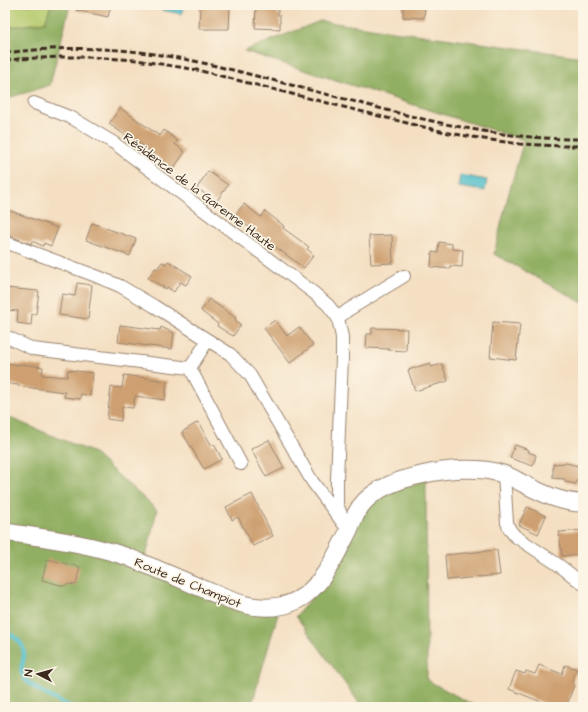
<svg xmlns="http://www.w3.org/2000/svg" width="588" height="712" font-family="'Architects Daughter',sans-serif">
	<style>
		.green { fill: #b7cb6f; stroke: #797a46 }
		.forest { fill: #91af62; stroke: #666c40 }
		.water { fill: #51beca; stroke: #467474 }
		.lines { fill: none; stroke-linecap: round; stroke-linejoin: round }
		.stream { stroke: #51beca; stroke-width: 4.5 }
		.building { fill: #cea071 }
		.street-casing { stroke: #988470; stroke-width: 14 }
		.secondary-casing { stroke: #988470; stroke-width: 19 }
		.street { stroke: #fff; stroke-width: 12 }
		.secondary { stroke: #fff; stroke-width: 17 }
		.rail { stroke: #3b2a1e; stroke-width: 3; stroke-dasharray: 6 3; stroke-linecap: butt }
		.labels { text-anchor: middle; stroke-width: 3.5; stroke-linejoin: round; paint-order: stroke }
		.street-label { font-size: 13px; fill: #3b2a1e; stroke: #fcf5e5 }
	</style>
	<rect width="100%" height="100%" fill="#fcf5e5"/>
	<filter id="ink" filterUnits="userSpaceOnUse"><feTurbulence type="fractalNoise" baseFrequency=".025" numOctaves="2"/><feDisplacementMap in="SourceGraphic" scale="8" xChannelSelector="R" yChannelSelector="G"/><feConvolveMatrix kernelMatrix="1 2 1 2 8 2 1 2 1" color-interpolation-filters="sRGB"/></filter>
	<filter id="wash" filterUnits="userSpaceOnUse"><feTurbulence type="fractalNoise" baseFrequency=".012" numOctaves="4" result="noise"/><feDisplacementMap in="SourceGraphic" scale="16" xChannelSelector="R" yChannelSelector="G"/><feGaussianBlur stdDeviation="0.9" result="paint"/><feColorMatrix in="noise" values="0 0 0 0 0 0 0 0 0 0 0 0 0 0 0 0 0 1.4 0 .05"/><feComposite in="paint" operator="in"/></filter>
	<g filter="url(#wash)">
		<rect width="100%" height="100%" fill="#f4dfc2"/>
		<!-- green -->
		<path class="green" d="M5 5H51L45 22 5 28Z"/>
		<!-- forest -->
		<path class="forest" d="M51 5H70L50 85 5 99V28L45 22Z
			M320 21 583 57V303L494 254 508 196 524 140 244 51Z
			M5 416 92 452 157 510 144 565 278 614 251 707H5Z
			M426 478 427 680 477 707H362L296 616 332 574 372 499Z"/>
		<!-- water -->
		<path class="water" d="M162 5H183L182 14 161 10Z
			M460 175 487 180 485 191 458 187Z"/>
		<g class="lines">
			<!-- stream -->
			<path class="stream" d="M5 632C14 635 24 643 24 654 24 664 17 669 26 680 36 691 58 701 71 707"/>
		</g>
		<g id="blocks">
			<!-- building -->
			<path class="building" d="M76 5H111L108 17 76 10Z
				M200 5H230L229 29H199Z
				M256 5 278 6V15H280V29L255 28Z
				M403 5H425L424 18 403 17Z
				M120 108 160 136 164 130 178 141 175 144 185 152 173 169 132 137 131 139 109 124Z
				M208 171 228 185 216 202 197 188Z
				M244 204 261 217 265 211 284 226 283 228 309 247 307 249 314 255 304 268 234 216Z
				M5 209 58 228 51 246 44 243 43 246 32 241 31 244 5 234Z
				M92 223 136 239 130 256 86 240Z
				M392 235 393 263 371 264 369 236Z
				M439 242 452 244V249L463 250 462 267 450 266V269L431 267 432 252 438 253Z
				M168 261 192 276 186 285 180 282 174 292 167 287 166 289 148 278 155 268 157 269 162 262 166 264Z
				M77 283 92 285 88 319 59 315 62 294 75 296Z
				M5 288 39 291 36 314H32L31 325 17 323 18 311 5 310Z
				M209 299 236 318 235 320 241 325 233 336 217 326 218 324 201 311Z
				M275 320 287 336 299 327 313 345 290 363 264 328Z
				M493 322 520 324 516 360 490 357Z
				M120 325 160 330 161 327 174 333 172 349 118 342Z
				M372 328 407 329 406 351 388 350 389 349 366 348 367 334H372Z
				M5 363 20 365 21 364 43 367 42 375 67 377 68 370 93 373 90 396 81 394 80 399 64 397 65 392 18 386V385L5 383Z
				M430 363 431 367 442 364 448 381 415 391 408 370Z
				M124 375 167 381 165 400 135 396 133 408 122 407 121 421 107 419 111 387 122 388Z
				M198 422 212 446 214 444 222 459 204 469 182 432Z
				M269 440 284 468 266 477 251 449Z
				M515 445 529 450 528 452 536 455 533 466 510 458Z
				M566 463 583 467V481L577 480 576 484 565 482V479L553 478V464Z
				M252 494 273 536 253 546 238 517 232 520 226 507Z
				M527 507 546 516 538 534 519 525Z
				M583 530V554L562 556 559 532Z
				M497 550 500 575 447 580 445 555Z
				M47 559 80 567 76 585 69 584 64 586 42 580Z
				M539 665 562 674 565 665 577 669 572 682 574 685 566 707H552L543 704 544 703 509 689 516 671 525 674 526 671 535 674Z"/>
		</g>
	</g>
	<g filter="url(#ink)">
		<use href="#blocks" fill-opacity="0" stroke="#988470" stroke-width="1"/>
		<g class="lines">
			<!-- street casing -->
			<g class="street-casing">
				<path id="street" d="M5 242 96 276 120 286 154 306 230 354 250 375 312 481 348 530 337 505V479L342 358V337L338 318 328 305 314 293 114 143 72 118 34 103
					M338 318 348 310 404 276
					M5 336 33 349 190 368 208 340
					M190 368 241 464
					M504 474 507 523 510 530 515 536 560 566 583 584"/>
			</g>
			<!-- secondary casing -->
			<g class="secondary-casing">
				<path id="secondary" d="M5 532C45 538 86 543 125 556 134 559 143 564 152 567 169 574 185 581 201 588 228 599 250 611 280 606 317 600 334 559 349 530 353 520 357 509 365 501 379 487 402 479 421 475 445 469 480 466 503 474 508 475 513 478 518 481 538 491 559 503 583 503"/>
			</g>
			<!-- street -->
			<use href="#street" class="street"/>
			<!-- secondary -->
			<use href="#secondary" class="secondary"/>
			<!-- rail -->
			<path class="rail" d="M5 53C59 46 114 47 167 56 204 62 240 72 276 81 309 90 342 98 375 107 443 125 512 140 583 139
				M5 61 18 59 61 57H87L137 60 197 70 411 124 449 133 484 139 520 144 561 146H583"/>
		</g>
	</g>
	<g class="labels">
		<!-- street labels -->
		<g class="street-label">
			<text transform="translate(200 191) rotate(37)" y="5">Résidence de la Garenne Haute</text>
			<text transform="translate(188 582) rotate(22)" y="5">Route de Champiot</text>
		</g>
	</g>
	<!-- margin -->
	<rect width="588" height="712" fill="none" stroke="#fcf5e5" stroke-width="20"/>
	<!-- north arrow -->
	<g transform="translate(38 674) rotate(276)" stroke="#fcf5e5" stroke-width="3" paint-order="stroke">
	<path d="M0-3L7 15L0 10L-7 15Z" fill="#3b2a1e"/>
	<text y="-6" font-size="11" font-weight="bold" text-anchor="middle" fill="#3b2a1e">N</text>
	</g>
</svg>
